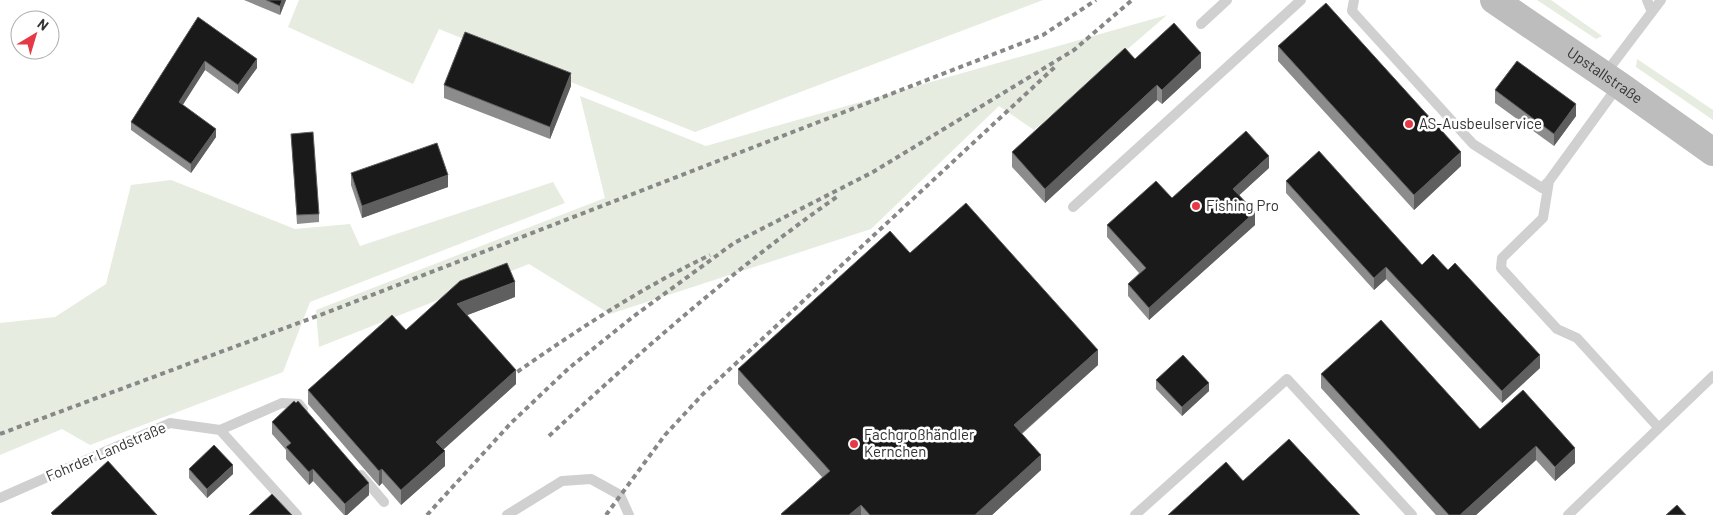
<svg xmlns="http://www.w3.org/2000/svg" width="1713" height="515" font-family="Barlow,sans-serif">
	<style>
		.green { fill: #e6ecdf }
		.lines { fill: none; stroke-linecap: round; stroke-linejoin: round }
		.lane { stroke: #d0d0d0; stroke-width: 10 }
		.secondary { stroke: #bdbdbd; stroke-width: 28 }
		.rail { stroke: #888; stroke-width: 4; stroke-dasharray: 5 4; stroke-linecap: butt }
		.wall { fill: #8c8c8c }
		.shaded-wall { fill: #5f5f5f }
		.building { fill: #1a1a1a; stroke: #5f5f5f }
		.poi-dot { fill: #e63946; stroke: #fff; stroke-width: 2 }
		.labels { text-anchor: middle; stroke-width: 5; stroke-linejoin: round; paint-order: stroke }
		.street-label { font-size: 15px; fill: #333; stroke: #fff }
		.poi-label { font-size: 15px; fill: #333; stroke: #fff; text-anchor: start }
	</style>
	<rect width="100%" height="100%" fill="#fff"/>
	<!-- green -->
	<path class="green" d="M299 0H1043L695 132 439 29 413 84 288 27Z
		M1537 0H1551L1602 36 1596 39Z
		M1167 15 1034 130 999 106 871 229 610 314 529 264 319 347 316 310 605 198 580 96 706 146Z
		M1637 59 1713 110V120L1636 67Z
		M171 180 295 229 350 224 360 246 553 182 565 203 310 302 283 372 90 445 62 429 0 455V323L55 317 106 284 131 185Z"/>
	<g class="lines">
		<!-- lane -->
		<path class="lane" d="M1354 0 1352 11 1473 144 1542 188 1549 181 1618 86
			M1647 0 1652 12
			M1201 24 1227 0
			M1605 74 1661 0
			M1549 181 1543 218 1502 258 1501 268 1557 329 1577 338 1658 427
			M1073 207 1301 0
			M220 430 282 403 299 404 303 409
			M361 475 384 502
			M0 498 170 423 220 430 297 515
			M507 515 562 481 591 479 620 495 629 515
			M1135 515 1287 379 1412 515
			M1568 515 1713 376"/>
		<!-- secondary -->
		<path class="secondary" id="s1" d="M1494 0 1619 85 1713 152"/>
		<!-- rail -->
		<path class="rail" d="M510 377C574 332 639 289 710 255
			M0 434 328 312 1043 35 1096 0
			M549 436C641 351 735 268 838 196
			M427 515 511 423 569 368 634 316 734 243 873 172 1074 50 1132 0
			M606 515 665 435 703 394 1057 65"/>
	</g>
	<!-- wall -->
	<path class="wall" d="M244 0H286L280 15Z
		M198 17 257 68 238 94 205 70 182 105 216 137 191 173 131 130V122Z
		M1278 46 1461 166 1414 210 1278 61Z
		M1135 59 1201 68 1162 104 1157 100 1045 203 1012 167V152Z
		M444 85 571 86 550 139 444 98Z
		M1495 90 1576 116 1554 146 1495 103Z
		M291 134 319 214V222L297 224Z
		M1269 168 1239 195 1255 225 1149 320 1128 296V284L1139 273 1107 237V225L1172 198Z
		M351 173 448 187 362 218 351 185Z
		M1286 181 1422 265 1540 368 1502 403 1386 279 1374 290 1286 193Z
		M910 253 1098 365 1022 434 1041 470 992 515H781L822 477 738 384V369Z
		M515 297 467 315 516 384 443 450 445 466 401 505 382 483 379 486 308 404V390L406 330Z
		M1321 374 1480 429 1523 390 1575 463 1555 481 1536 460 1476 515H1436L1321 388Z
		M1156 380 1209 391 1182 416 1156 389Z
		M272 422 369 495 347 515H344L313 481 309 485 286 459V450L272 434Z
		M189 469 233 474 207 498 189 478Z"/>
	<!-- shaded-wall -->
	<path class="shaded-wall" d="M282 0H286L280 15V6Z
		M1201 53V68L1162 104V90Z
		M257 59V68L238 94V85Z
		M205 61V70L179 111V102Z
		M571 73V86L550 139V127Z
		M1157 85V100L1045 203V189Z
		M1576 104V116L1554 146V134Z
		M216 129V137L191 173V164Z
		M1461 152V166L1414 210V195Z
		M1269 156V168L1233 201V189Z
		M448 175V187L362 218V206Z
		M1255 212V225L1149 320V308Z
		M1386 267V279L1374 290V278Z
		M515 282V297L457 319V304Z
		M1098 350V365L1014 440V425Z
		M1540 355V368L1502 403V391Z
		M516 370V384L436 456V442Z
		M1209 383V391L1182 416V407Z
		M1536 446V460L1476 515H1460Z
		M1575 448V463L1555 481V467Z
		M445 451V466L401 505V490Z
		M1041 455V470L992 515H975Z
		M233 465V474L207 498V489Z
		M313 469V481L309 485V472Z
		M382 469V483L379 486V471Z
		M369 483V495L347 515H345V504Z
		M861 505V515H849Z"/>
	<!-- building -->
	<path class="building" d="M266 0H282L280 6Z
		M1326 3 1461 152 1414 195 1278 46Z
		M198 17 257 59 238 85 205 61 179 102 216 129 191 164 131 122Z
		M1174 23 1201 53 1162 90 1157 85 1045 189 1012 152 1125 48 1135 59Z
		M465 32 571 73 550 127 444 85Z
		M1517 61 1576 104 1554 134 1495 90Z
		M1246 131 1269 156 1233 189 1255 212 1149 308 1128 284 1146 268 1107 225 1156 181 1172 198Z
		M313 132 319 214 297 215 291 134Z
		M437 143 448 175 362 206 351 173Z
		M1319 151 1422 265 1433 254 1448 270 1455 263 1540 355 1502 391 1386 267 1374 278 1286 181Z
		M966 203 1098 350 1014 425 1041 455 975 515H870L861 505 849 515H782L781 514 830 471 738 369 890 231 910 253Z
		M507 263 515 282 457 304 516 370 436 442 445 451 401 490 382 469 379 471 308 390 392 315 406 330 460 281Z
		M1381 320 1480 429 1523 390 1575 448 1555 467 1536 446 1460 515H1449L1321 374Z
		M1183 355 1209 383 1182 407 1156 380Z
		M294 401 296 403 298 401 369 483 345 504 313 469 309 472 286 447 291 443 272 422Z
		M1289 439 1360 515H1168L1226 462 1243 481Z
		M214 445 233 465 207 489 189 469Z
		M108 461 157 515H53L51 513Z
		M272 494 292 515H249Z
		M1677 505 1686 515H1666Z"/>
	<!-- markers -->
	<g class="poi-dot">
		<circle cx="1409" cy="124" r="5"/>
		<circle cx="1196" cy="206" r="5"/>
		<circle cx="854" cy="444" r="5"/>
	</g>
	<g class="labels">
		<!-- street labels -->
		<g class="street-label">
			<text dy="5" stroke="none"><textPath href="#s1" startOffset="134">Upstallstraße</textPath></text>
			<text transform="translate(106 452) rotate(-23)" y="5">Fohrder Landstraße</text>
		</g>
		<!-- poi labels -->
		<g class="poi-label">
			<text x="1419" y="129">AS-Ausbeulservice</text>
			<text x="1206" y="211">Fishing Pro</text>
			<text x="864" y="440">Fachgroßhändler<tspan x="864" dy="17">Kernchen</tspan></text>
		</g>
	</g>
	<!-- north arrow -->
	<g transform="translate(35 35) rotate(38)"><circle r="24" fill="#ffffff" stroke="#adadad"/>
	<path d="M0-4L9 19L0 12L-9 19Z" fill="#e63946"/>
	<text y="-8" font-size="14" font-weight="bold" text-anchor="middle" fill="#333333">N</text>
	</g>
</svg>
